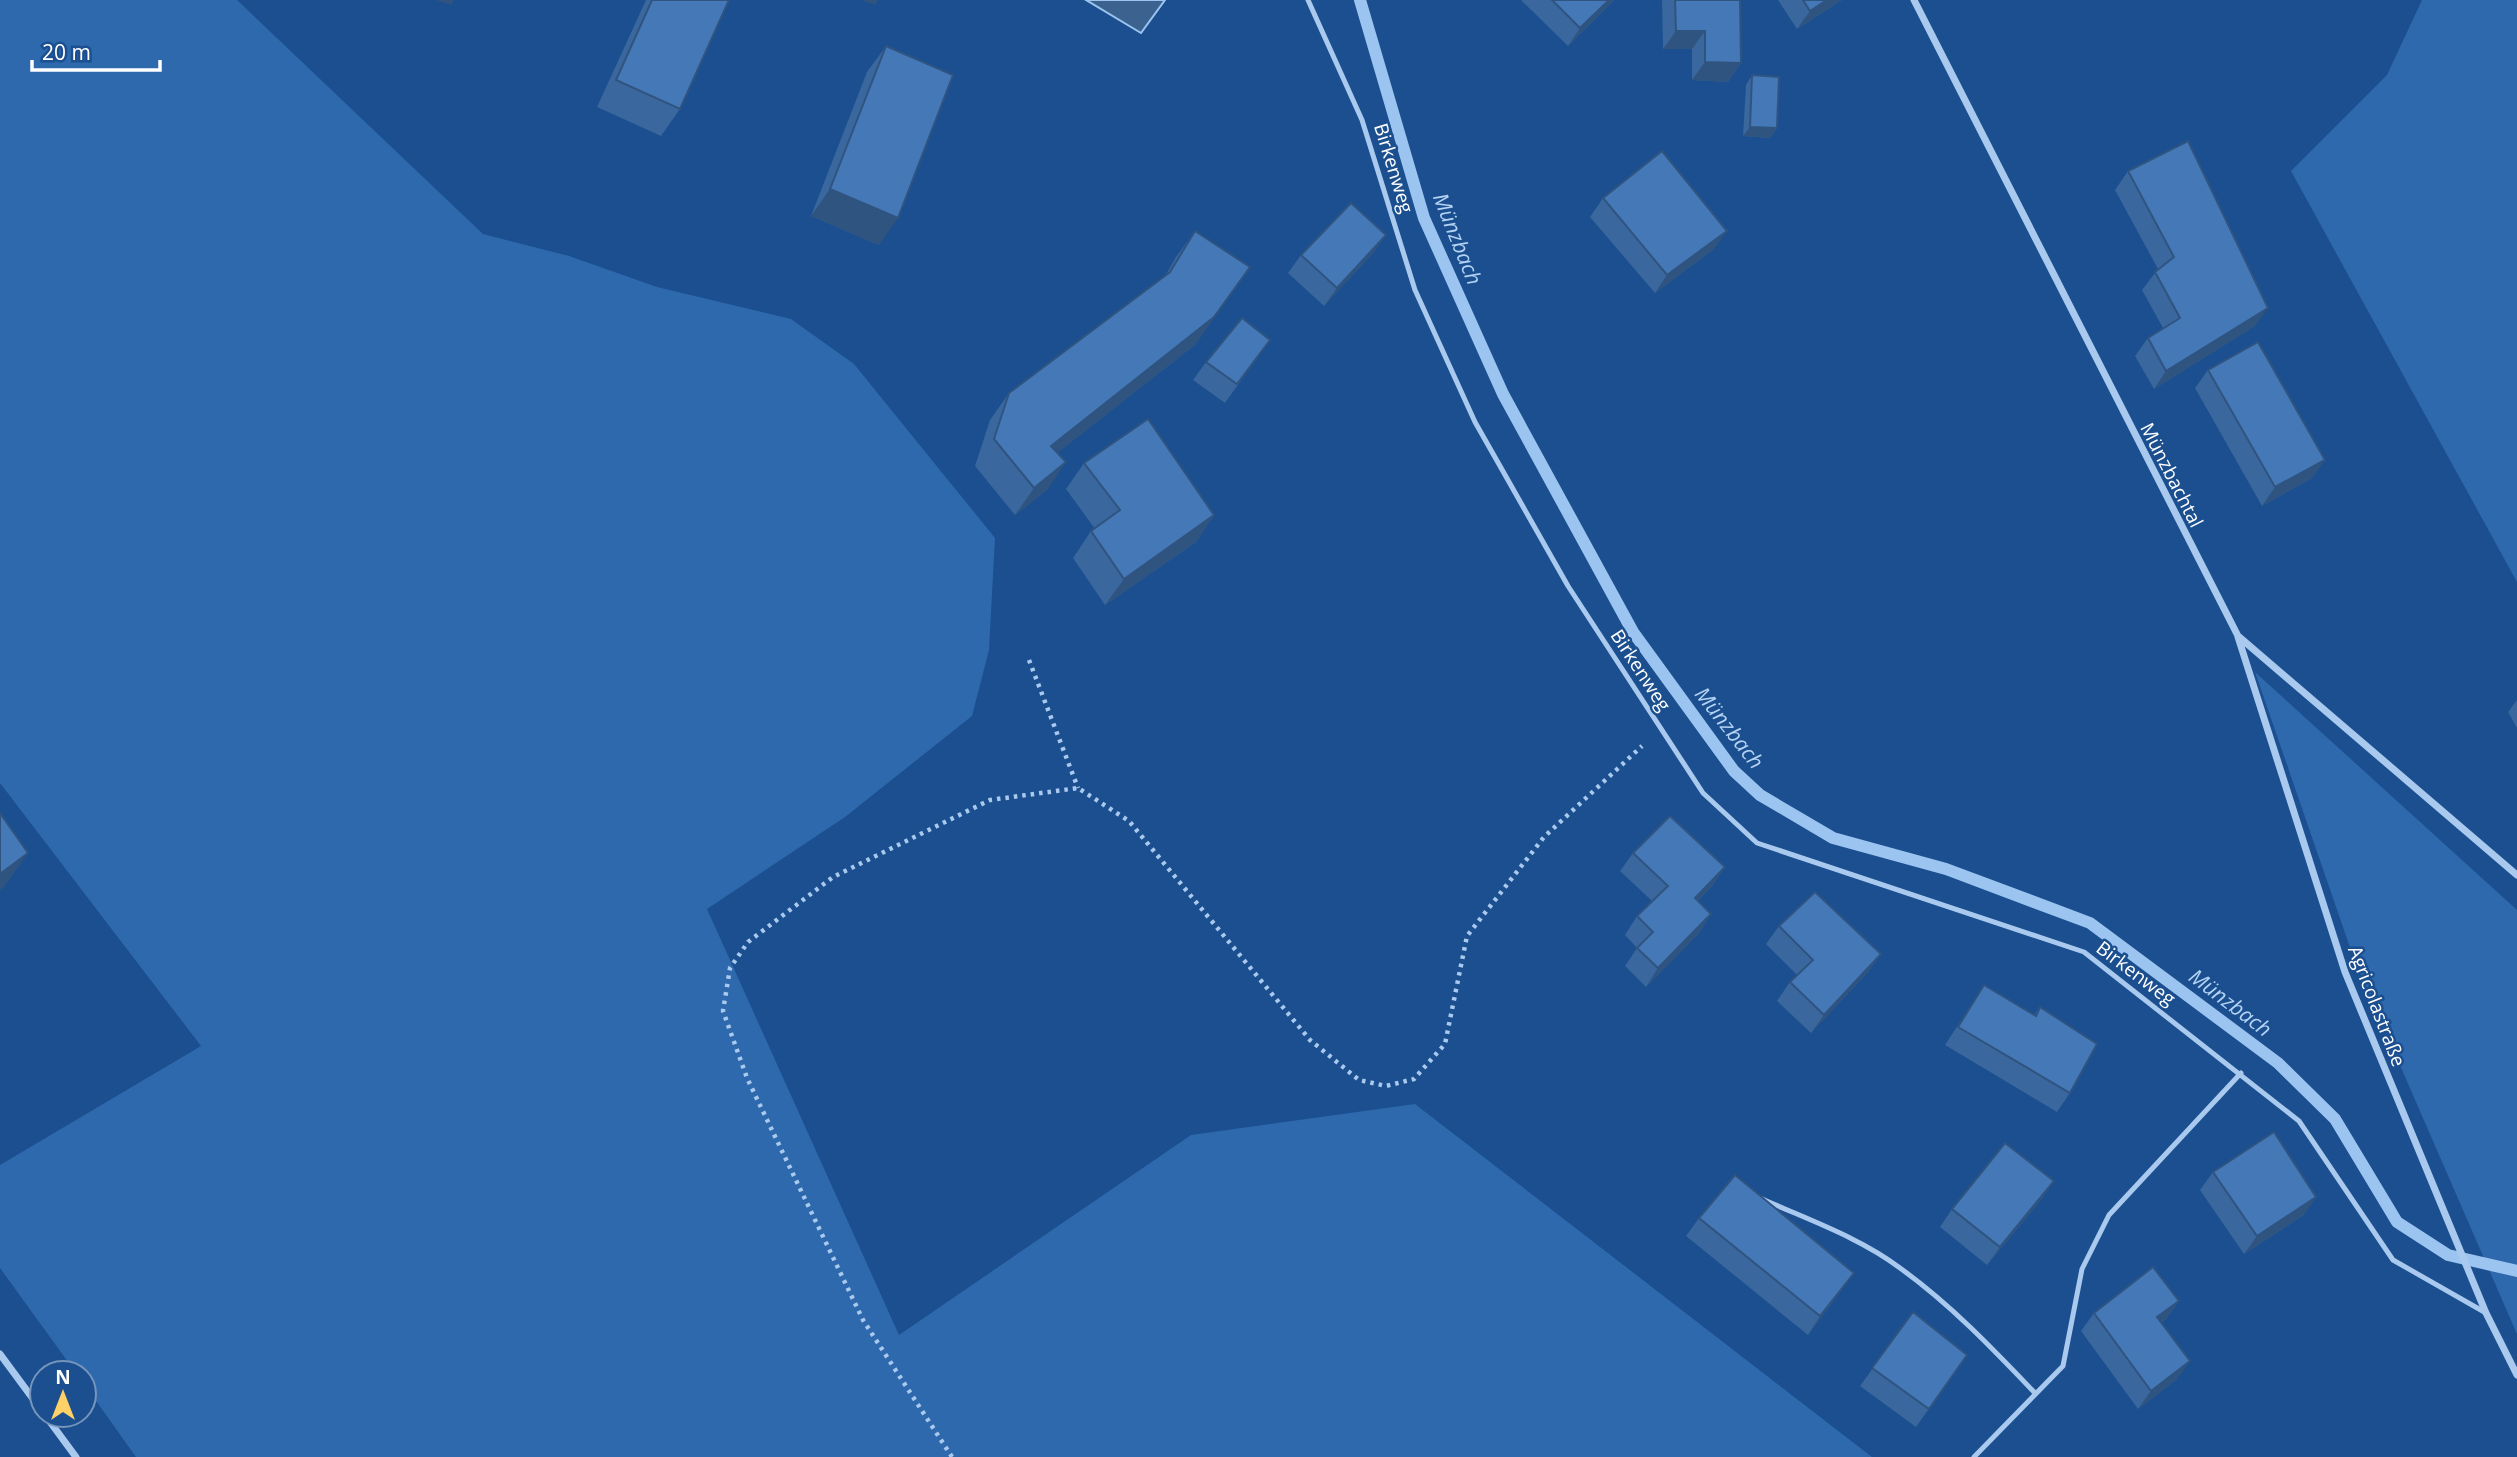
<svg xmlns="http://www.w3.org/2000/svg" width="2517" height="1457" font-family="'Open Sans',sans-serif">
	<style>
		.green { fill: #2e69ad }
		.water { fill: #3c6290; stroke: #9cc4f0; stroke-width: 2 }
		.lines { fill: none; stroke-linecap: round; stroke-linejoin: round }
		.stream { stroke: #9cc4f0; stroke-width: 12 }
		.path { stroke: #a9c9ee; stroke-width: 4.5; stroke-dasharray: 3.5 5; stroke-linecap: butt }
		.service { stroke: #a9c9ee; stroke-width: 5 }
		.minor { stroke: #a9c9ee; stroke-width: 7 }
		.wall { fill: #3a679d }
		.shaded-wall { fill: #305480 }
		.building { fill: #4478b7; stroke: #305480; stroke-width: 2 }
		.labels { text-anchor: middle; stroke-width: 5; stroke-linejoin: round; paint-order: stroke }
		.street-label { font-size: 19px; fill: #fff; stroke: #1b4f8f }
		.water-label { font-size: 21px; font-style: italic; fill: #b5d3f5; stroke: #1b4f8f }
	</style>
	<rect width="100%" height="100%" fill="#1b4f8f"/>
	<!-- green -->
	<path class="green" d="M0 0H237L483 234 569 256 657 287 791 319 854 364 995 538 989 650 972 716 845 817 707 909 899 1335 1191 1135 1415 1104 1872 1457H136L84 1384V1373H76L0 1268V1165L201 1046 0 783Z
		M2422 0H2517V582L2291 171 2387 75Z
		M2255 672 2517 910V1334L2355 962Z"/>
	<!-- water -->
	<path class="water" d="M1086 0H1165L1141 33Z"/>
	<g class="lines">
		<!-- stream -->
		<path class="stream" d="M1360 0 1424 218 1503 394 1633 632 1734 771 1760 795 1833 838 1946 869 2090 923 2278 1063 2335 1119 2397 1222 2448 1255 2517 1271"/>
		<!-- path -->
		<path class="path" d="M1029 660 1078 788
			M952 1457 863 1320 747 1078 723 1011 730 968 748 942 833 877 990 800 1078 788 1129 821 1310 1040 1359 1080 1386 1086 1414 1079 1445 1044 1467 936 1544 837 1642 746"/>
		<!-- service -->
		<path class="service" d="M1308 0 1362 120 1415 290 1475 422 1568 586 1703 793 1757 843 2084 952 2299 1121 2393 1260 2486 1313
			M1760 1198C1806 1219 1859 1237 1900 1268 1950 1304 1992 1348 2034 1392
			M1974 1457 2063 1366 2082 1269 2109 1215 2241 1073"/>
		<!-- minor -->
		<path class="minor" d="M1914 0 2238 636 2517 875
			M2238 637 2345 972 2486 1313 2517 1375
			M0 1354 42 1411
			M45 1415 76 1457"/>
	</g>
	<!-- wall -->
	<path class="wall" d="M646 0H729L680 109 661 136 597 107Z
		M1521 0H1614L1568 46Z
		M1662 0H1740L1741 63 1728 82 1692 80V49H1663Z
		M1778 0H1842L1797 29Z
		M886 46 879 245 811 216 867 72Z
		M1752 75 1777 128 1770 138 1743 136 1746 85Z
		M2128 171 2255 326 2154 389 2135 356 2148 338 2163 328 2142 290 2158 269 2115 190Z
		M1603 198 1714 249 1655 293 1590 217Z
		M1195 231 1196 344 1057 453 1048 489 1015 515 975 466 990 420 1009 393 1165 276 1176 257Z
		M1386 235 1373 253 1324 306 1288 273 1301 255Z
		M1270 340 1225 403 1193 380 1206 362Z
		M2208 370 2312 478 2262 506 2195 388Z
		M1084 463 1214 515 1196 542 1105 605 1073 558 1091 531 1095 529 1066 489Z
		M2517 700V728L2508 712Z
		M1633 853 1725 867 1712 886 1697 901 1711 914 1699 933 1646 987 1625 966 1637 948 1625 935 1637 916 1652 901 1620 871Z
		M1779 926 1881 954 1868 972 1811 1033 1777 1001 1790 982 1797 975 1766 944Z
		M1984 985 2034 1015 2040 1007 2070 1093 2057 1112 1945 1045Z
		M2213 1172 2304 1215 2244 1254 2200 1190Z
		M2054 1181 2041 1200 1987 1265 1940 1227 1952 1209Z
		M1699 1218 1841 1291 1808 1335 1686 1236Z
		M2179 1301 2166 1319 2161 1323 2177 1379 2138 1409 2081 1331 2094 1313Z
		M1913 1312 1967 1355 1916 1427 1860 1386Z"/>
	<!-- shaded-wall -->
	<path class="shaded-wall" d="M435 0H454L451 5Z
		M861 0H878L875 5Z
		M1609 0H1614L1568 46 1580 28Z
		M1827 0H1842L1797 29 1810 11Z
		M1676 31H1705L1692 49H1663Z
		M1705 62 1741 63 1728 82 1692 80Z
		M1750 127 1777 128 1770 138 1743 136Z
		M830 189 898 218 879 245 811 216Z
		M1727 231 1714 249 1655 293 1667 275Z
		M1386 235 1373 253 1324 306 1337 288Z
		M1250 267 1196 344 1033 472 1051 446Z
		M2268 308 2255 326 2154 389 2166 371Z
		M2325 460 2312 478 2262 506 2275 487Z
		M1066 462 1048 489 1015 515 1034 488Z
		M1214 515 1196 542 1105 605 1124 579Z
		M28 853 4 887 0 890V874Z
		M1725 867 1712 886 1682 916 1695 898Z
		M1711 914 1699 933 1646 987 1658 968Z
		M1881 954 1868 972 1811 1033 1824 1015Z
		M2054 1181 2041 1200 1987 1265 2000 1247Z
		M2316 1197 2304 1215 2244 1254 2257 1236Z
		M1854 1273 1841 1291 1808 1335 1820 1316Z
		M2179 1301 2166 1319 2144 1335 2157 1317Z
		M2190 1361 2177 1379 2138 1409 2151 1391Z"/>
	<!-- building -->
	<path class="building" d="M652 0H729L680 109 616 80Z
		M1552 0H1609L1580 28Z
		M1675 0H1740L1741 63 1705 62V31H1676Z
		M1803 0H1827L1810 11Z
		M886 46 953 75 898 218 830 189Z
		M1752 75 1779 77 1777 128 1750 127Z
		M2188 141 2268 308 2166 371 2148 338 2180 318 2155 272 2174 257 2128 171Z
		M1662 151 1727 231 1667 275 1603 198Z
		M1351 203 1386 235 1337 288 1301 255Z
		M1195 231 1250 267 1214 317 1051 446 1066 462 1034 488 994 439 1009 393 1170 272Z
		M1242 318 1270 340 1237 384 1206 362Z
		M2258 342 2325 460 2275 487 2208 370Z
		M1148 419 1214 515 1124 579 1091 531 1120 510 1084 463Z
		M0 813 28 853 0 874Z
		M1670 816 1725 867 1695 898 1711 914 1658 968 1637 948 1653 932 1637 916 1668 886 1633 853Z
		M1815 892 1881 954 1824 1015 1790 982 1813 960 1779 926Z
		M1984 985 2036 1016 2040 1007 2097 1044 2070 1093 1958 1027Z
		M2274 1132 2316 1197 2257 1236 2213 1172Z
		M2005 1143 2054 1181 2000 1247 1952 1209Z
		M1735 1175 1854 1273 1820 1316 1699 1218Z
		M2153 1267 2179 1301 2157 1317 2190 1361 2151 1391 2094 1313Z
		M1913 1312 1967 1355 1929 1409 1872 1368Z"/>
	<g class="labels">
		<!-- street labels -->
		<g class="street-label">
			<text transform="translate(1394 168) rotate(73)" y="7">Birkenweg</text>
			<text transform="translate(2172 475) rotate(63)" y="7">Münzbachtal</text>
			<text transform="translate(1641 670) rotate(57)" y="7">Birkenweg</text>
			<text transform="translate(2136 973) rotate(37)" y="7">Birkenweg</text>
			<text transform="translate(2377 1006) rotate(69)" y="7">Agricolastraße</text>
		</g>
		<!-- water labels -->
		<g class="water-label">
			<text transform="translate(1457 239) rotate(68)" y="7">Münzbach</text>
			<text transform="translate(1729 728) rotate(52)" y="7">Münzbach</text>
			<text transform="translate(2230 1003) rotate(37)" y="7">Münzbach</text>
		</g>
	</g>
	<!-- north arrow -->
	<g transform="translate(63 1394)"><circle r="33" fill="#1b4f8f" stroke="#7695bc" stroke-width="2"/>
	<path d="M0-5L12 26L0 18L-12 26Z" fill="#ffd166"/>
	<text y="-10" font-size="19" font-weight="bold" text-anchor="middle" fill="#ffffff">N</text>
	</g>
	<!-- scale -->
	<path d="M32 60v10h128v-10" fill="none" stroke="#ffffff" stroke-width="3.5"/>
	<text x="42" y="60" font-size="21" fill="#ffffff" stroke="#1b4f8f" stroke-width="5" paint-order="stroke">20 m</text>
</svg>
